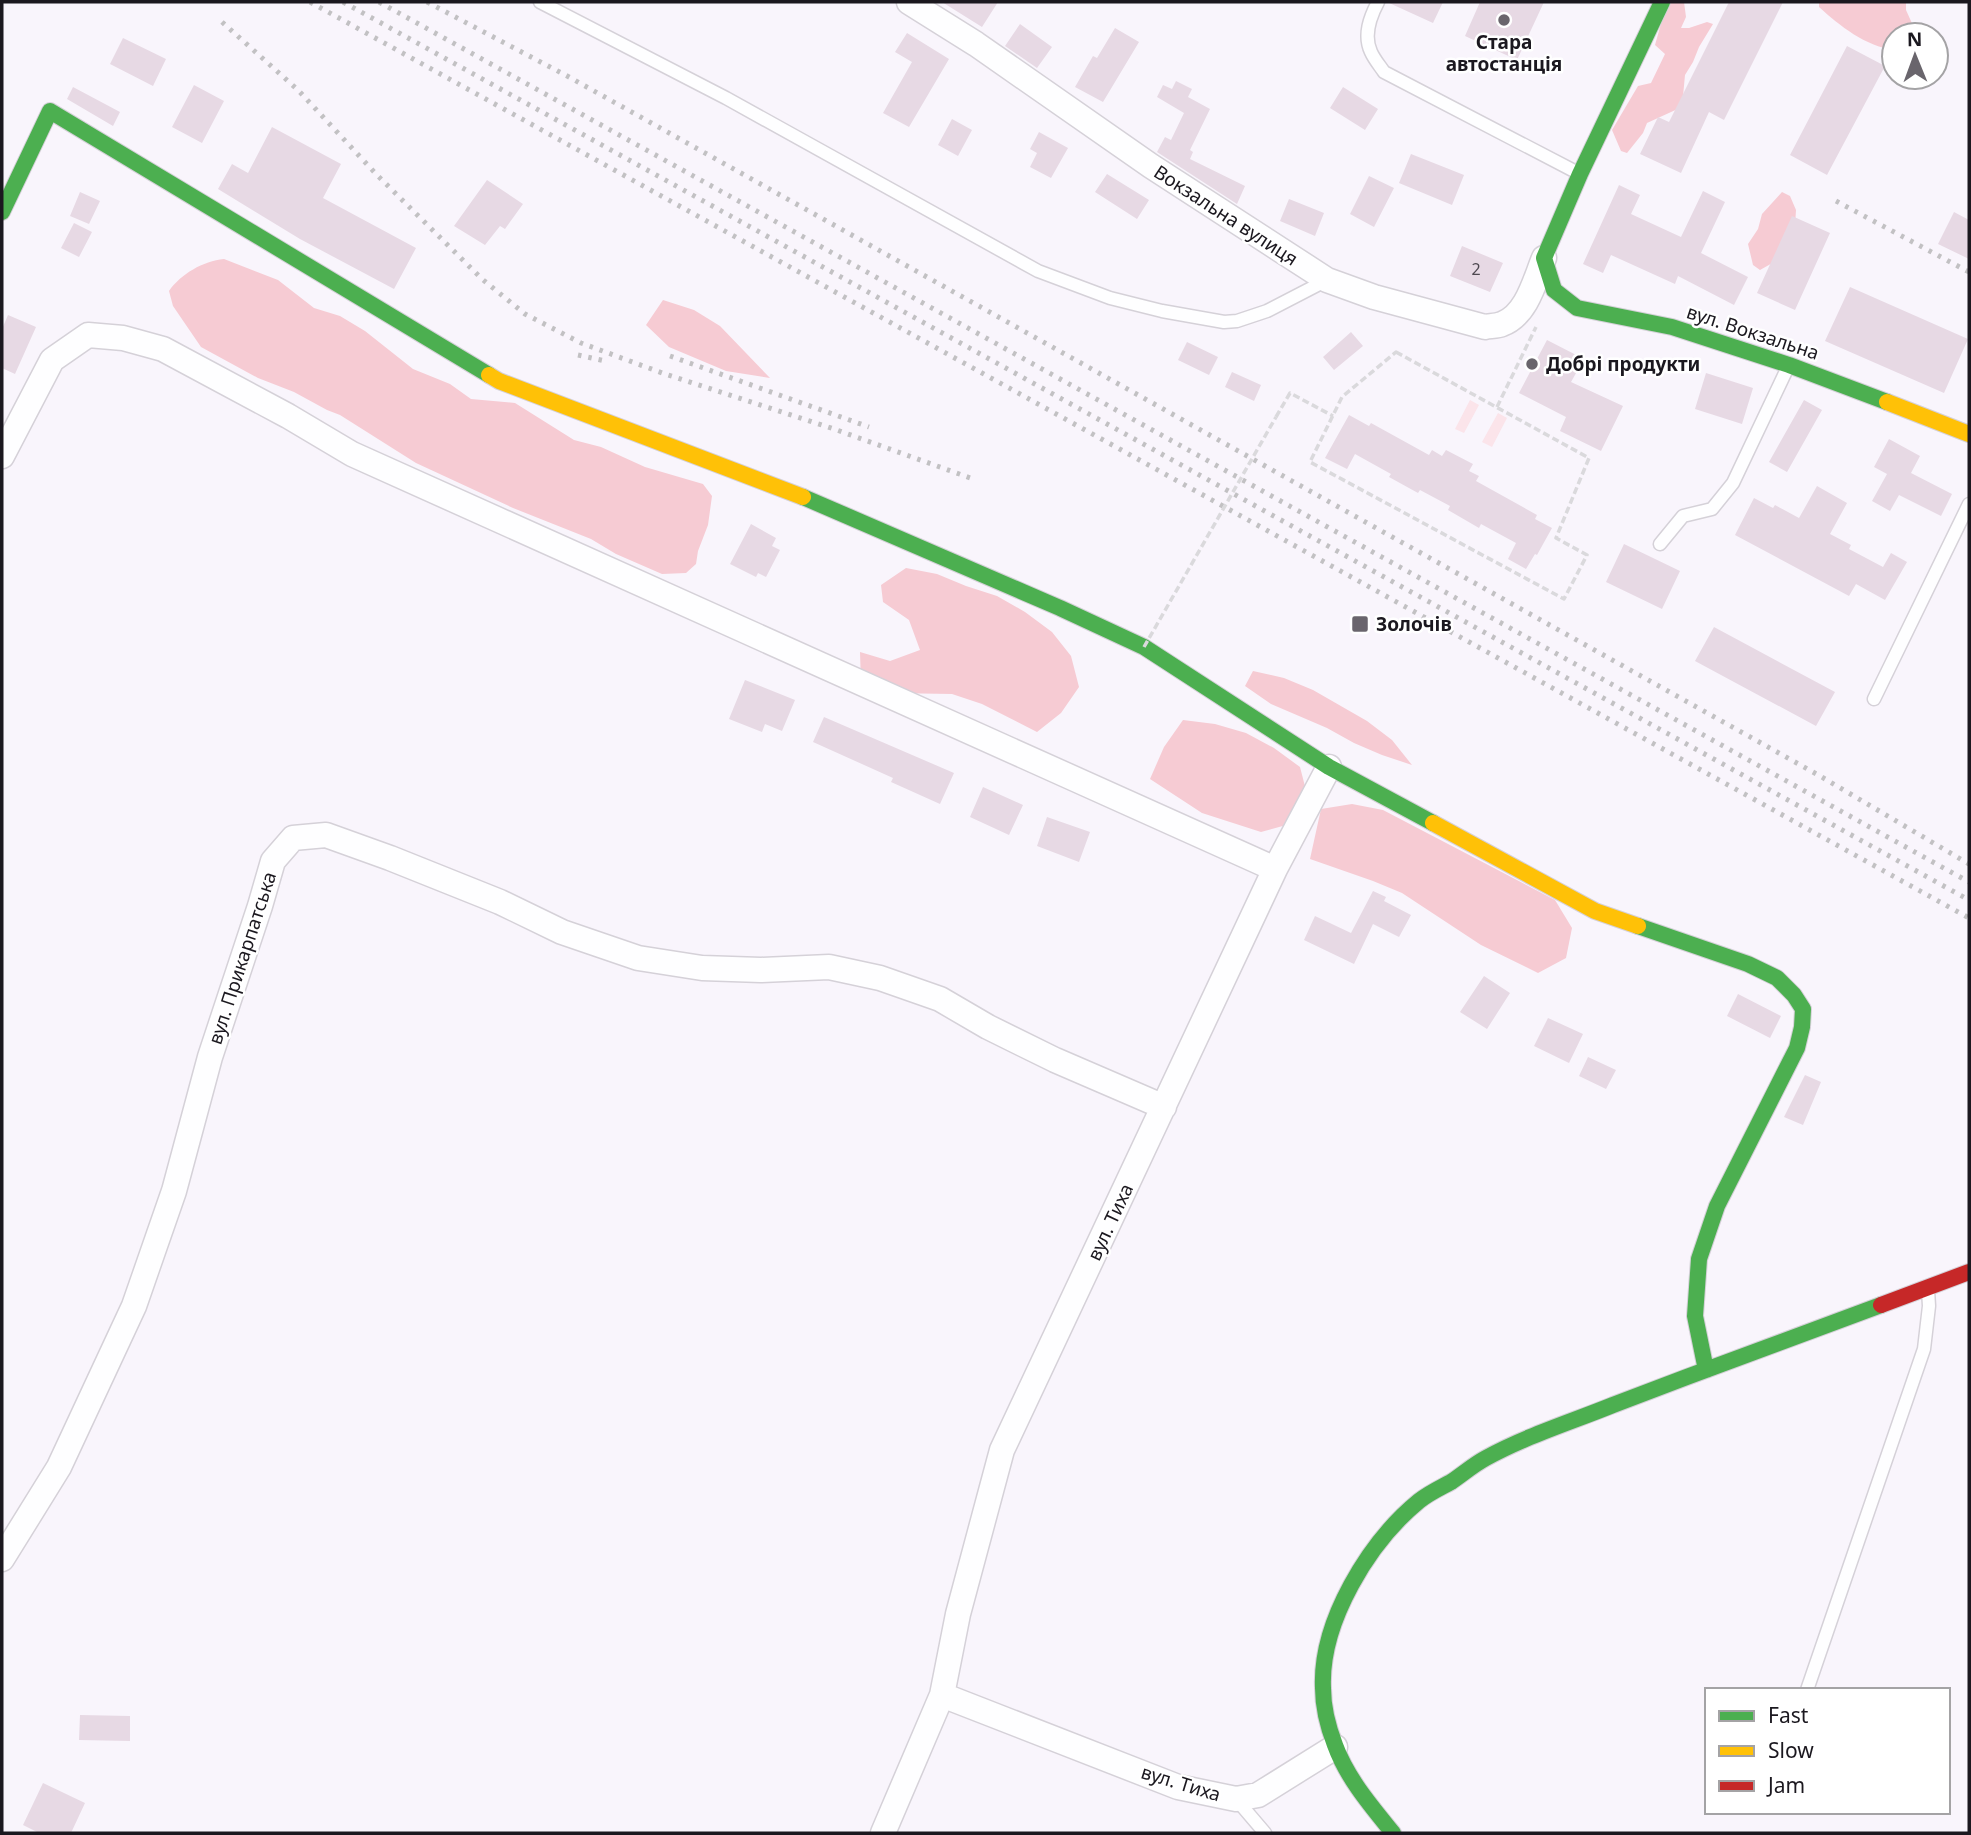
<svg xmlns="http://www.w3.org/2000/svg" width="1971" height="1835" font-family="'Noto Sans',sans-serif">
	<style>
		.green { fill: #fbe4ea }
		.forest { fill: #f6cbd3 }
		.building { fill: #e7d9e4 }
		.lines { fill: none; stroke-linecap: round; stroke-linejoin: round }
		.lane-casing { stroke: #d5d1d8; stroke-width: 15 }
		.street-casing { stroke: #d5d1d8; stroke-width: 27 }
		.fast-casing { stroke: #d5d1d8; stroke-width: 18 }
		.slow-casing { stroke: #d5d1d8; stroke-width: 18 }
		.jam-casing { stroke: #d5d1d8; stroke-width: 18 }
		.path { stroke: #dad9dc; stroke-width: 3.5; stroke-dasharray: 7 3.5; stroke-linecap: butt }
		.lane { stroke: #fefeff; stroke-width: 12 }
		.street { stroke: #fefeff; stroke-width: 24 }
		.fast { stroke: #4caf50; stroke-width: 16 }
		.slow { stroke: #ffc107; stroke-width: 16 }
		.jam { stroke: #c62828; stroke-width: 16 }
		.rail { stroke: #c2c1c3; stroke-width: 5; stroke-dasharray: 3.5 7; stroke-linecap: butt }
		.path-bridge { stroke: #dad9dc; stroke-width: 3.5; stroke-dasharray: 7 3.5; stroke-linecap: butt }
		.poi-dot { fill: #69656c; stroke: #fff; stroke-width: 2.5 }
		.labels { text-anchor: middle; stroke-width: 5; stroke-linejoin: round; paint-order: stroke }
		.number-label { font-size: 16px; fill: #4e4850 }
		.poi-label { font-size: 19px; font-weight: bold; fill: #1b181f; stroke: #fff; text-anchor: start }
		.street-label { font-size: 19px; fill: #1b181f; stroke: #fff }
	</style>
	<rect width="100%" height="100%" fill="#f9f5fc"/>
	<!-- green -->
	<path class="green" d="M1470 400 1479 405 1464 433 1455 429Z
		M1498 413 1507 418 1492 447 1482 442Z"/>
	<!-- forest -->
	<path class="forest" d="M1667 2H1684L1686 17 1681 28H1689L1707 22 1713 24 1699 47 1693 62 1685 75 1682 107 1647 123 1643 133 1627 153 1621 151 1612 130 1638 86 1651 83 1665 54 1655 45Z
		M1819 2H1906V10L1915 30 1913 35H1894V50C1865 46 1840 26 1819 7Z
		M1782 192 1790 196 1796 210 1795 226 1776 261 1760 270 1753 265 1748 244 1758 229 1762 214Z
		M224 259 278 280 314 308 340 316 365 331 413 369 450 384 471 399 515 403 574 440 601 447 645 467 703 484 712 496 708 525 698 551 696 564 686 573 662 574 616 554 591 539 513 508 416 463 340 415 327 410 294 392 258 378 201 347 173 306 169 291C181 274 203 261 224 259Z
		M663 300 694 310 720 326 770 378 726 371 669 347 646 325Z
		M906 568 937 574 966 586 997 596 1025 612 1052 632 1071 656 1079 687 1061 713 1037 732 982 704 952 694 890 693 861 683 860 652 890 661 920 650 909 620 883 602 881 585Z
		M1253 671 1284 678 1313 690 1367 721 1392 740 1412 765 1382 755 1354 743 1327 728 1271 704 1245 686Z
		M1183 720 1215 724 1246 733 1274 748 1300 767 1308 798 1290 824 1261 832 1202 813 1150 779 1164 747Z
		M1352 804 1383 810 1555 900 1572 928 1566 958 1538 973 1481 945 1402 893 1373 881 1310 859 1321 809Z"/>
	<!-- building -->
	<path class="building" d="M942 2H998L982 27Z
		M1387 2H1443L1433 23Z
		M1480 2H1544L1517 60 1465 36Z
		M1729 2H1783L1724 120 1709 112 1681 173 1640 154 1658 117 1669 122Z
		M1020 24 1052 47 1037 68 1005 46Z
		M1115 28 1139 42 1103 102 1075 87 1093 56 1097 58Z
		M907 33 949 59 909 127 883 113 912 62 895 52Z
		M123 38 166 59 153 86 110 64Z
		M1847 46 1885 66 1827 175 1790 155Z
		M1176 81 1192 89 1188 97 1210 109 1190 150 1193 152 1190 159 1245 186 1237 204 1157 152 1165 137 1171 140 1184 113 1157 97 1163 85 1172 89Z
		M194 85 224 101 202 143 172 127Z
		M73 87 120 112 113 126 67 99Z
		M1343 87 1378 109 1365 130 1330 108Z
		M952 119 972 130 958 156 938 145Z
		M272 127 341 164 323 198 416 248 394 289 300 239 218 189 232 164 248 173Z
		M1039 132 1068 148 1051 178 1030 167 1037 153 1030 149Z
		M1411 154 1464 175 1452 205 1399 183Z
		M1107 174 1149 200 1137 219 1095 192Z
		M1369 176 1394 188 1374 227 1350 214Z
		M487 180 523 204 505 229 500 226 485 245 454 226Z
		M1619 185 1640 195 1631 214 1681 237 1703 191 1725 202 1701 253 1748 277 1734 305 1678 276 1675 284 1611 255 1603 273 1583 264Z
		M80 192 100 201 89 224 70 216Z
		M1289 199 1324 213 1315 236 1280 221Z
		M1954 212 1969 220V259L1938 244Z
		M1792 216 1830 233 1795 310 1757 293Z
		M74 223 92 232 79 257 61 248Z
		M1462 246 1503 263 1490 292 1450 276Z
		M1850 287 1968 339 1944 393 1825 341Z
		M8 315 36 327 15 374 2 368V329Z
		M1351 332 1363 346 1334 370 1323 357Z
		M1547 340 1584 359 1571 382 1623 406 1601 451 1560 431 1566 417 1519 393Z
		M1187 342 1218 357 1209 375 1178 360Z
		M1232 372 1261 385 1254 401 1225 387Z
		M1706 373 1753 388 1742 424 1695 409Z
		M1804 400 1822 410 1787 472 1769 462Z
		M1349 415 1369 426 1371 423 1429 455 1432 450 1442 456 1446 450 1473 464 1469 471 1479 476 1476 481 1537 515 1535 519 1552 528 1537 555 1535 554 1526 569 1508 559 1516 543 1481 524 1479 528 1448 510 1450 506 1420 490 1418 493 1389 477 1391 474 1355 454 1347 469 1325 458Z
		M1889 439 1920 456 1911 473 1952 494 1941 516 1899 495 1890 511 1872 501 1887 474 1874 467Z
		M1817 486 1847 503 1830 534 1851 545 1849 549 1883 567 1891 553 1907 562 1885 600 1856 584 1849 596 1735 535 1754 498 1773 508 1775 505 1799 518Z
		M751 524 776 538 772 546 780 550 766 577 758 573 756 577 730 564Z
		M1624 544 1680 571 1662 609 1606 582Z
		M1714 627 1835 692 1816 726 1695 661Z
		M745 680 795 700 782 731 765 724 762 732 729 719Z
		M824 717 954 773 940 804 891 782 893 778 813 742Z
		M983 787 1023 805 1009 835 970 817Z
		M1047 817 1090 832 1079 862 1037 846Z
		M1373 891 1386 897 1384 901 1411 915 1399 937 1373 924 1354 964 1304 940 1315 916 1351 933Z
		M1484 976 1510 993 1487 1029 1460 1012Z
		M1738 994 1781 1016 1770 1038 1727 1016Z
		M1548 1018 1583 1034 1569 1063 1534 1046Z
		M1588 1057 1616 1070 1606 1089 1579 1076Z
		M1805 1075 1821 1082 1803 1125 1784 1117Z
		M80 1715 130 1716V1741L79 1740Z
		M43 1783 85 1803 71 1833H39L23 1825Z"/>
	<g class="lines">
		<!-- lane casing -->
		<g class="lane-casing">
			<path id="lane" d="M540 2 726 98 1038 271 1110 298 1162 311 1224 322 1237 321 1267 311 1327 280
				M1378 2C1370 17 1363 35 1371 52 1374 59 1380 66 1384 72L1580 174
				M1660 544 1683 516 1712 509 1733 483 1788 367
				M1874 699 1969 504
				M1807 1690 1924 1349 1929 1306 1928 1290
				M1236 1799 1265 1833"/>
		</g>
		<!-- street casing -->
		<g class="street-casing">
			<path id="street" d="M909 2 976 44 1151 166 1327 280 1374 297 1485 327C1490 326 1497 326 1502 324 1527 315 1535 280 1544 258
				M2 456 52 360 88 335 123 338 163 349 288 416 352 454 1275 869
				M2 1559 59 1467 134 1306 174 1191 210 1057 260 906 273 861 293 838 326 835 390 858 500 902 562 932 638 958 702 968 761 970 829 967 880 978 940 999 988 1027 1055 1060 1164 1107
				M942 1695 1178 1787 1236 1799 1258 1795 1335 1747
				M883 1833 942 1695 958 1614 1002 1450 1275 869 1329 767"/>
		</g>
		<!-- fast casing -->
		<g class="fast-casing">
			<path id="fast" d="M1662 2 1580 174 1544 258 1554 290 1577 308 1672 327 1789 365 1887 402
				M2 212 50 111 489 375
				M803 497 1060 608 1144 647 1329 767 1433 823
				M1638 926 1748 964 1777 978 1794 995 1803 1009 1802 1027 1797 1048 1717 1206 1699 1259 1695 1316 1706 1370
				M1393 1833C1371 1806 1347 1778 1335 1745 1328 1727 1323 1708 1323 1688 1320 1622 1369 1542 1419 1501 1429 1493 1440 1488 1451 1482 1463 1474 1473 1465 1486 1458 1526 1436 1571 1422 1613 1405 1702 1371 1791 1338 1881 1305"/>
		</g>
		<!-- slow casing -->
		<g class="slow-casing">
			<path id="slow" d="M489 375 499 381 803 497
				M1887 402 1969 434
				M1433 823 1595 911 1638 926"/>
		</g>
		<!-- jam casing -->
		<g class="jam-casing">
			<path id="jam" d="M1881 1305 1969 1272"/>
		</g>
		<!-- path -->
		<path class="path" d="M1396 352 1589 458 1556 538 1587 555 1564 599 1310 462 1342 397Z
			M1497 407 1536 327
			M1276 417 1290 393 1333 416"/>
		<!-- lane -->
		<use href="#lane" class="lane"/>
		<!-- street -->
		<use href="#street" class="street"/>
		<!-- fast -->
		<use href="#fast" class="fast"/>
		<!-- slow -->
		<use href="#slow" class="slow"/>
		<!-- jam -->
		<use href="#jam" class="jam"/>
		<!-- rail -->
		<path class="rail" d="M310 2 1969 918
			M343 2 1969 900
			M379 2 1969 882
			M427 2 569 77 1820 776 1969 864
			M222 22 298 90 377 175 482 279 525 314 581 343 665 374 834 429 976 480
			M1836 201 1969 272
			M578 355 605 361
			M670 356 869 427"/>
		<!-- path-bridge -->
		<path class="path-bridge" d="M1144 647 1276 417"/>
	</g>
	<!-- markers -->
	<g class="poi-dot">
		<circle cx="1504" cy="20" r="7"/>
		<circle cx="1532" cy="364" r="7"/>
		<rect x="1351" y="615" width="18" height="18" rx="3.5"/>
	</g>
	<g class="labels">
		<!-- number labels -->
		<g class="number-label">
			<text x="1476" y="275">2</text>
		</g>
		<!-- poi labels -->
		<g class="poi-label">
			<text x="1504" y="49" text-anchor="middle">Стара<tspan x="1504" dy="22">автостанція</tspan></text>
			<text x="1546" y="371">Добрі продукти</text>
			<text x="1376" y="631">Золочів</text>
		</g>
		<!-- street labels -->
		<g class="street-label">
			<text transform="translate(1226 215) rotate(33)" y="7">Вокзальна вулиця</text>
			<text transform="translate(1753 332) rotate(18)" y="7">вул. Вокзальна</text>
			<text transform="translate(242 958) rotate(-72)" y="7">вул. Прикарпатська</text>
			<text transform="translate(1110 1222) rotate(-65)" y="7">вул. Тиха</text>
			<text transform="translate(1181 1783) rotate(17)" y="7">вул. Тиха</text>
		</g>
	</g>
	<!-- border -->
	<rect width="1971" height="1835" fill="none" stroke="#1b181f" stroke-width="7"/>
	<!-- legend -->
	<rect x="1705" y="1688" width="245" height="126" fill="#ffffff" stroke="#a4a3a5" stroke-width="2"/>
	<rect x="1719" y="1711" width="35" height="10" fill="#4caf50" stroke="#a4a3a5" stroke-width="2"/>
	<text x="1768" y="1723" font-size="21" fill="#1b181f">Fast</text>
	<rect x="1719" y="1746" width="35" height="10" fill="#ffc107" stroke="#a4a3a5" stroke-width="2"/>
	<text x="1768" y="1758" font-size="21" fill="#1b181f">Slow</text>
	<rect x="1719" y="1781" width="35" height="10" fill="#c62828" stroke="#a4a3a5" stroke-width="2"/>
	<text x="1768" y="1793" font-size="21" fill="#1b181f">Jam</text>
	<!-- north arrow -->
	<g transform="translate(1915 56) rotate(359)"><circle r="33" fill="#ffffff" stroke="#a4a3a5" stroke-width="2"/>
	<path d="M0-5L12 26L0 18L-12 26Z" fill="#69656c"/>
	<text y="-10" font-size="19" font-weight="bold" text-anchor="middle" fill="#1b181f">N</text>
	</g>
</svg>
